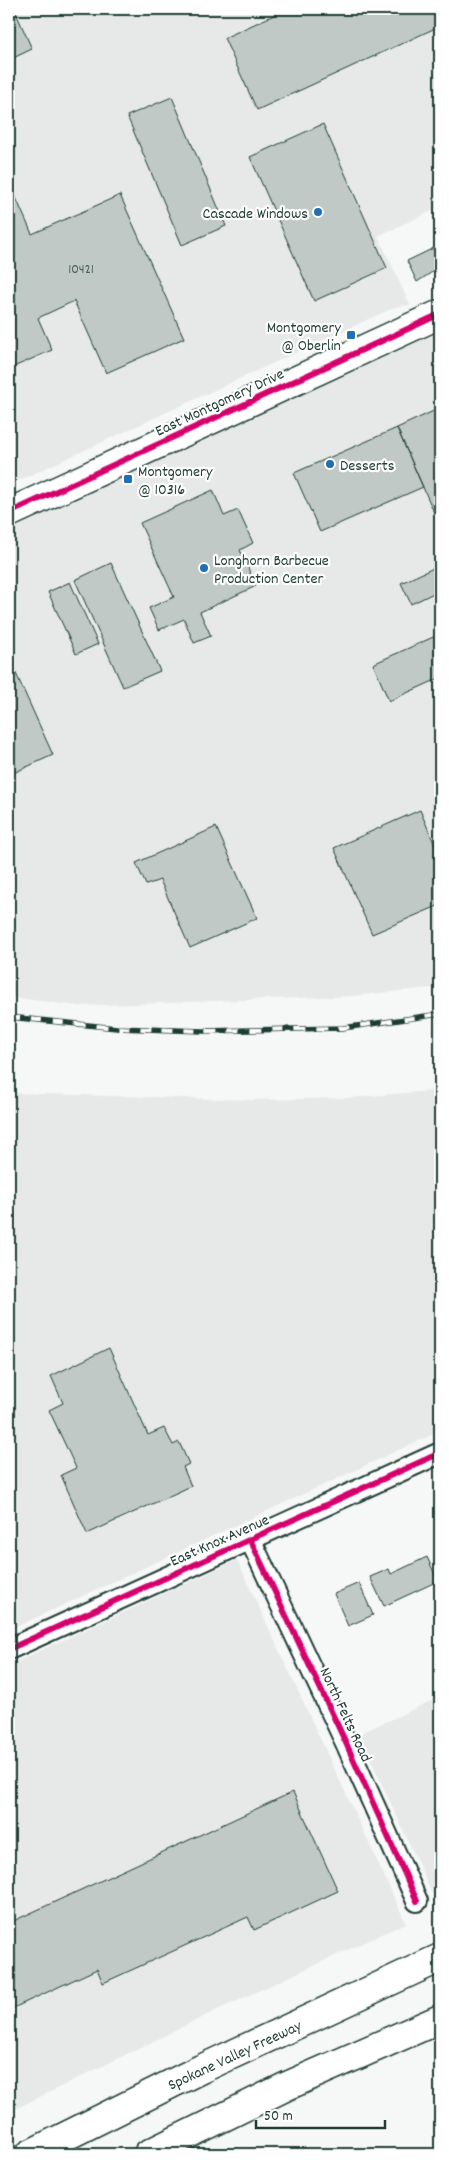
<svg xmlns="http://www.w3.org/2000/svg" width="449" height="2163" font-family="Dekko,sans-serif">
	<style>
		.built { fill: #e6e9e8 }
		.building { fill: #c0c9c6; stroke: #1f3d34 }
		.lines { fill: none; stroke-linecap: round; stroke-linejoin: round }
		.street-casing { stroke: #1f3d34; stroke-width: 24 }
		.secondary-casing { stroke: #1f3d34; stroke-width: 31 }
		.highway-casing { stroke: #1f3d34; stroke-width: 31 }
		.street { stroke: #fff; stroke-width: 20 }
		.secondary { stroke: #fff; stroke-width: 28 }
		.highway { stroke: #fff; stroke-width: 28 }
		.rail-casing { stroke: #1f3d34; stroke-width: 5.5 }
		.rail { stroke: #fff; stroke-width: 4; stroke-dasharray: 11; stroke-linecap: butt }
		.cycleway-casing { stroke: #fff; stroke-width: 9 }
		.cycleway { stroke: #d6006c; stroke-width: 6 }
		.poi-dot { fill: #1f6fb2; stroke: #fff; stroke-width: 2 }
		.labels { text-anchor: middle; stroke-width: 4.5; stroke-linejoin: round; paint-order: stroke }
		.number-label { font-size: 14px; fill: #476058 }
		.poi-label { font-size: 16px; fill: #1f3d34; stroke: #fff; text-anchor: start }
		.street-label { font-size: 16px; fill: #1f3d34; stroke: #fff }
	</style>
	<rect width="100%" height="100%" fill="#f6f7f7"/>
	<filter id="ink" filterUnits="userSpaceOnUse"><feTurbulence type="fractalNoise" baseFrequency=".02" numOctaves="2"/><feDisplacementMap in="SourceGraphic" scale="10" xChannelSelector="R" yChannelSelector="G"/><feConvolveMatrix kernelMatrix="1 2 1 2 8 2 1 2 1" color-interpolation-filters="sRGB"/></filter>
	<g filter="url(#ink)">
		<!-- built -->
		<path class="built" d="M9 9H440V207L378 236 410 305 395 307 9 485Z
			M440 332V987L352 996 79 1006 9 997V528L252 415 433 334Z
			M440 1090V1431L9 1630V1093L253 1100 348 1098Z
			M237 1560 406 1923 215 2011 9 2112V1665Z
			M440 1697V1889L432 1893 359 1734Z"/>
		<!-- building -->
		<path class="building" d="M287 9H440V26L257 110 224 38Z
			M16 13 32 49 9 60V17Z
			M172 97 226 226 182 245 127 116Z
			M323 124 387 268 314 301 250 157Z
			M9 182 32 234 120 195 184 338 106 373 74 301 38 318 52 350 9 369Z
			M440 245V267L417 282 407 261Z
			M440 408V526L397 428Z
			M397 428 423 487 320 532 294 473Z
			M213 490 224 516 238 510 253 543 240 550 256 586 200 612 211 636 194 643 184 619 159 630 149 608 174 597 140 523Z
			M111 563 160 671 123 687 75 580Z
			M440 565V590L411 604 401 583Z
			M70 582 98 644 76 654 48 592Z
			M440 634V678L389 701 373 664Z
			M9 658 53 755 9 775Z
			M420 810 440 857V905L372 934 334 848Z
			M216 827 257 918 190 948 160 880 146 885 136 863Z
			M109 1348 148 1435 164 1428 173 1445 179 1442 189 1464 183 1467 191 1486 87 1534 61 1475 76 1468 49 1410 63 1403 51 1376Z
			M427 1557 438 1581 384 1606 370 1577 389 1569 391 1574Z
			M359 1583 373 1615 348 1626 334 1594Z
			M293 1792 338 1891 254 1930 248 1917 103 1983 97 1969 9 2010V1923Z"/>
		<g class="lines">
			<!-- street casing -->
			<g class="street-casing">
				<path id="street" d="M250 1539 346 1743 417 1901
					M9 1649 440 1453"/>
			</g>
			<!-- secondary casing -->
			<g class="secondary-casing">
				<path id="secondary" d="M9 513 440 314"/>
			</g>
			<!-- highway casing -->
			<g class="highway-casing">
				<path id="highway" d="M30 2154 201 2069 440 1958
					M148 2154 287 2086 440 2019"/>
			</g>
			<!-- street -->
			<use href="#street" class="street"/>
			<!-- secondary -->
			<use href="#secondary" class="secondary"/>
			<!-- highway -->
			<use href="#highway" class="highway"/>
			<!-- rail casing -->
			<g class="rail-casing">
				<path id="rail" d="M9 1017 117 1028 203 1031 343 1028 440 1014"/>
			</g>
			<!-- rail -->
			<use href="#rail" class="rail"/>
			<!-- cycleway casing -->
			<g class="cycleway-casing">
				<path id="cycleway" d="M9 513 440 314
					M250 1539 346 1743 417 1901
					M9 1649 440 1453"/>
			</g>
			<!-- cycleway -->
			<use href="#cycleway" class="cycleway"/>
		</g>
	</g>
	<!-- markers -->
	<g class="poi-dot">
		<circle cx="318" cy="212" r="5"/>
		<rect x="346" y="330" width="10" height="10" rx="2.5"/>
		<circle cx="330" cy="464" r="5"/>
		<rect x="123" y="474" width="10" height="10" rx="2.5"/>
		<circle cx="204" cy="568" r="5"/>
	</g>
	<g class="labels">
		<!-- number labels -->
		<g class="number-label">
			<text x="81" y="273">10421</text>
		</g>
		<!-- poi labels -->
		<g class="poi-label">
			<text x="308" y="218" text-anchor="end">Cascade Windows</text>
			<text x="341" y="332" text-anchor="end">Montgomery<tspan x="341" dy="18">@ Oberlin</tspan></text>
			<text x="340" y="470">Desserts</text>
			<text x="138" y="476">Montgomery<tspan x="138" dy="18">@ 10316</tspan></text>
			<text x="214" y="565">Longhorn Barbecue<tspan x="214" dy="18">Production Center</tspan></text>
		</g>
		<!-- street labels -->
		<g class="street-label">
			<text transform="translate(219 401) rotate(-25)" y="6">East Montgomery Drive</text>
			<text transform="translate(219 1539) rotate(-24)" y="6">East Knox Avenue</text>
			<text transform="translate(347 1714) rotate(65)" y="6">North Felts Road</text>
			<text transform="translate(234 2054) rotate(-25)" y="6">Spokane Valley Freeway</text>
		</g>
	</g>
	<!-- margin -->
	<rect width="449" height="2163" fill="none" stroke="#fff" stroke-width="30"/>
	<rect x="15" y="15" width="419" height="2133" fill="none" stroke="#1f3d34" stroke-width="2" filter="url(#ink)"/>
	<!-- scale -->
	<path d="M256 2120v8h129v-8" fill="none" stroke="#1f3d34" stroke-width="2.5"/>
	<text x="264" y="2120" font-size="15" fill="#1f3d34" stroke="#ffffff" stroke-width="4" paint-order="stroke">50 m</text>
</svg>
